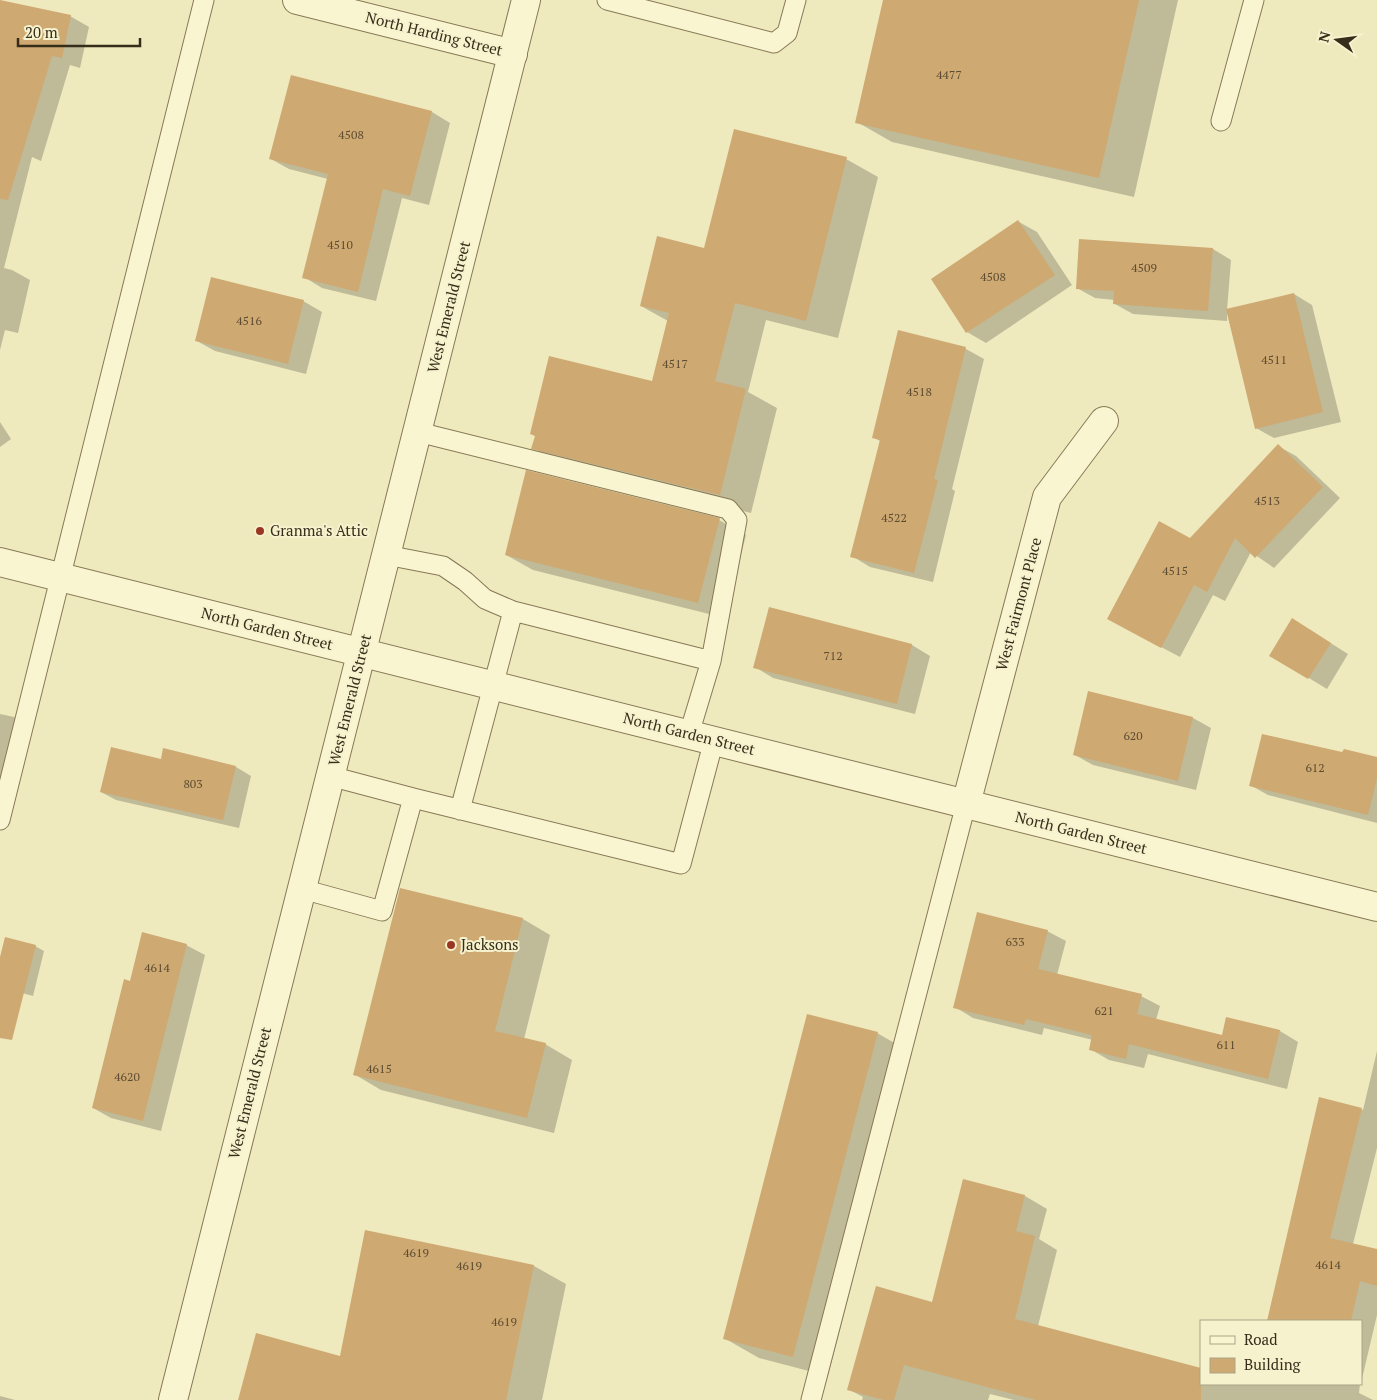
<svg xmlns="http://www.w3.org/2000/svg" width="1377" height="1400" font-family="'PT Serif',serif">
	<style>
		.shadow { fill: #0003 }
		.building { fill: #cfa972 }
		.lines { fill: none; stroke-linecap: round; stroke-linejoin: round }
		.service-casing { stroke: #887956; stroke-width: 21 }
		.minor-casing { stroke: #887956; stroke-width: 30 }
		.tertiary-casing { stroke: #887956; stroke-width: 30 }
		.service { stroke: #faf5d1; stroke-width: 19 }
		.minor { stroke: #faf5d1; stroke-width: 28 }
		.tertiary { stroke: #faf5d1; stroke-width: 28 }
		.poi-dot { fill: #993724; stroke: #f6f2cd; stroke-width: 2 }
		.labels { text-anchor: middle; stroke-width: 4; stroke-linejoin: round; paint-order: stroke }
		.number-label { font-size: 12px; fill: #5d4c31 }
		.street-label { font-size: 15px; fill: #372d1b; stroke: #f6f2cd }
		.poi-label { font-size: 15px; fill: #372d1b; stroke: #f6f2cd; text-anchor: start }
	</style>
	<rect width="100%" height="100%" fill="#efe9be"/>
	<!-- shadow -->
	<path class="shadow" d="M884 0H1178L1134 197 892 142 857 122Z
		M0 1 70 16 89 27 80 68 70 65 41 161 32 157 4 268 12 270 30 280 18 333 5 330 0 350Z
		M292 77 432 112 450 123 429 205 402 198 376 301 322 288 304 277 328 179 289 169 271 159Z
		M846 159 878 177 838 338 766 320 748 392 777 408 751 513 564 466 533 448 653 383 668 321 641 306 705 249Z
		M1019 222 1037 232 1072 285 986 343 967 332 933 279Z
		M1213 249 1231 260 1227 310 1294 294 1312 305 1341 422 1274 438 1256 428 1227 312V321L1133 314 1115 304V300L1095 298 1077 288Z
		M303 301 322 312 306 374 215 351 197 341Z
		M899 332 966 349 984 359 952 489 955 491 933 582 870 567 852 556 880 441 873 437Z
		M0 422 11 439 0 447Z
		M1278 446 1296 456 1340 498 1274 568 1251 552 1225 601 1213 595 1180 657 1127 629 1190 539Z
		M719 520 746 535 725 618 533 570 506 555Z
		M1310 630 1348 654 1327 689 1271 655Z
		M912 645 930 656 915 714 773 678 755 667Z
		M0 714 14 717 32 728 0 787Z
		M1193 718 1211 728 1196 790 1093 765 1075 755Z
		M1343 754 1377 759V823L1268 795 1250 785Z
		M161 761 236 767 251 776 239 828 116 800 101 792Z
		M523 919 550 935 524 1039 545 1044 572 1060 554 1133 381 1090 354 1074Z
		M1047 931 1066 941 1057 975 1141 996 1160 1006 1156 1020 1223 1036 1227 1018 1280 1031 1298 1042 1287 1089 1148 1054 1144 1068 1109 1060 1090 1049 1093 1040 1044 1028 1042 1035 973 1018 955 1007Z
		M186 945 205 955 161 1131 111 1118 93 1108 131 982Z
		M35 946 44 951 33 996 0 987V962Z
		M877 1033 912 1053 828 1376 759 1358 724 1338Z
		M1377 1051V1148L1353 1244 1377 1250V1315L1361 1383V1321H1268L1320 1099 1363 1110Z
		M963 1181 1025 1196 1047 1209 1039 1239 1057 1250 1038 1326 1201 1384H1360L1359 1393 1373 1400H1014L990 1394 988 1400H862L863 1397 848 1389 933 1303Z
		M534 1266 566 1284 542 1400H239L341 1357Z
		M0 1396 15 1400H0Z"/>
	<!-- building -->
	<path class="building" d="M0 0 71 15 62 58 52 56 8 200 0 199Z
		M883 0H1139L1099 178 855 123Z
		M291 75 432 111 410 196 383 189 358 292 302 278 328 174 269 159Z
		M734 129 847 157 806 321 735 303 715 381 746 389 720 495 531 449 535 436 530 434 549 356 652 381 669 313 640 306 657 236 704 248Z
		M1018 220 1055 275 966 333 931 279Z
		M1079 239 1213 248 1208 311 1113 304 1114 291 1076 289Z
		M211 277 304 300 288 364 195 341Z
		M1294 293 1323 412 1255 429 1226 309Z
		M898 330 966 347 934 479 938 480 914 573 850 557 880 440 872 438Z
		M1278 444 1323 487 1255 558 1235 538 1207 592 1194 585 1161 648 1107 619 1159 521 1190 538Z
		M526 470 720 518 698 603 505 555Z
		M769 607 912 644 897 704 753 668Z
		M1292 618 1331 643 1308 679 1269 656Z
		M1088 691 1193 717 1178 781 1073 755Z
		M1262 734 1342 752 1344 749 1377 757V778L1368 815 1249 786Z
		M111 747 161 759 163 748 236 766 223 820 100 792Z
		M400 888 523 918 495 1031 546 1043 527 1118 353 1075Z
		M977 912 1048 930 1038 969 1142 994 1137 1014 1222 1035 1226 1017 1280 1030 1268 1079 1129 1044 1126 1059 1089 1050 1092 1035 1026 1019 1024 1025 953 1008Z
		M142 932 187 944 143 1121 92 1108 124 979 130 981Z
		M5 937 36 945 12 1040 0 1038V957Z
		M807 1014 878 1032 793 1357 723 1339Z
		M1319 1097 1362 1108 1330 1238 1377 1249V1286L1360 1281 1351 1321H1267Z
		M963 1179 1025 1195 1016 1231 1035 1236 1015 1319 1201 1368V1400H1036L904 1365 894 1400H884L847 1390 876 1286 932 1302Z
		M365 1230 534 1265 506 1400H238L256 1333 340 1356Z"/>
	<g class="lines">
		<!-- service casing -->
		<g class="service-casing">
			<path id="service" d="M607 0 774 43 787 33 796 0
				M1221 121 1254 0
				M418 432 728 509 737 520 711 661
				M386 555 443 566 465 581 485 599 513 611
				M330 776 413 798
				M460 810 513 611 711 661 689 734
				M0 820 204 0
				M302 889 382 911 413 798 681 864 714 740
				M811 1400 966 804"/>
		</g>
		<!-- minor casing -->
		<g class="minor-casing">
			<path id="minor" d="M297 0 513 54
				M0 562 1377 907
				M966 804 1047 497 1104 421"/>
		</g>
		<!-- tertiary casing -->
		<g class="tertiary-casing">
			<path id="tertiary" d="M173 1400 526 0"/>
		</g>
		<!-- service -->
		<use href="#service" class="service"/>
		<!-- minor -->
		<use href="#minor" class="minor"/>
		<!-- tertiary -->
		<use href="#tertiary" class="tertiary"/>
	</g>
	<!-- markers -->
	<g class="poi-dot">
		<circle cx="260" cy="531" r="5"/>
		<circle cx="451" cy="945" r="5"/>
	</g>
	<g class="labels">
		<!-- number labels -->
		<g class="number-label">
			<text x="949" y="79">4477</text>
			<text x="351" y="139">4508</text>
			<text x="340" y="249">4510</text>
			<text x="1144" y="272">4509</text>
			<text x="993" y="281">4508</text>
			<text x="249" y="325">4516</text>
			<text x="1274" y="364">4511</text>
			<text x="675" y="368">4517</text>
			<text x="919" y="396">4518</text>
			<text x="1267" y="505">4513</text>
			<text x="894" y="522">4522</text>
			<text x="1175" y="575">4515</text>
			<text x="833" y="660">712</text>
			<text x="1133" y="740">620</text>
			<text x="1315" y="772">612</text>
			<text x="193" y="788">803</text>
			<text x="1015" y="946">633</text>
			<text x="157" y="972">4614</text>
			<text x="1104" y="1015">621</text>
			<text x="1226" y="1049">611</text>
			<text x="379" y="1073">4615</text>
			<text x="127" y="1081">4620</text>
			<text x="416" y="1257">4619</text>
			<text x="1328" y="1269">4614</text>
			<text x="469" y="1270">4619</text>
			<text x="504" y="1326">4619</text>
		</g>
		<!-- street labels -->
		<g class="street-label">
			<text transform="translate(434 34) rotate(14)" y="5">North Harding Street</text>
			<text transform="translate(449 307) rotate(-76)" y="5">West Emerald Street</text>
			<text transform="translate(1019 604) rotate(-75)" y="5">West Fairmont Place</text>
			<text transform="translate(267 629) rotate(14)" y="5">North Garden Street</text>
			<text transform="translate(350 700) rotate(-76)" y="5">West Emerald Street</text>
			<text transform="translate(689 734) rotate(14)" y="5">North Garden Street</text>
			<text transform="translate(1081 833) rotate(14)" y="5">North Garden Street</text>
			<text transform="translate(250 1093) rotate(-76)" y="5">West Emerald Street</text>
		</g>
		<!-- poi labels -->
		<g class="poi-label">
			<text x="270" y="536">Granma's Attic</text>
			<text x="461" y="950">Jacksons</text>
		</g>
	</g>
	<!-- legend -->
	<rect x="1200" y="1320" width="162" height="65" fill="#f6f2cd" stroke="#aaa386"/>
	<rect x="1210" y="1336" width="25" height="8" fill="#faf5d1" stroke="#aaa386"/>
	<text x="1244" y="1345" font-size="15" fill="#372d1b">Road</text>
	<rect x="1210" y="1358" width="25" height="15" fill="#cfa972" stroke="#aaa386"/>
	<text x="1244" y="1370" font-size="15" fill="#372d1b">Building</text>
	<!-- north arrow -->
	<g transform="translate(1337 40) rotate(284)" stroke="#f6f2cd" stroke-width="4" paint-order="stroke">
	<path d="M0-4L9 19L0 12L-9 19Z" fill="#372d1b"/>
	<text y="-8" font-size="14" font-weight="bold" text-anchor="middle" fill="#372d1b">N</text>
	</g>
	<!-- scale -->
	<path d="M18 38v8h122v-8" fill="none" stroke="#372d1b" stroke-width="2.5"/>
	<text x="25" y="38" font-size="15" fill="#372d1b" stroke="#f6f2cd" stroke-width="4" paint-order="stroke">20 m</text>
</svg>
